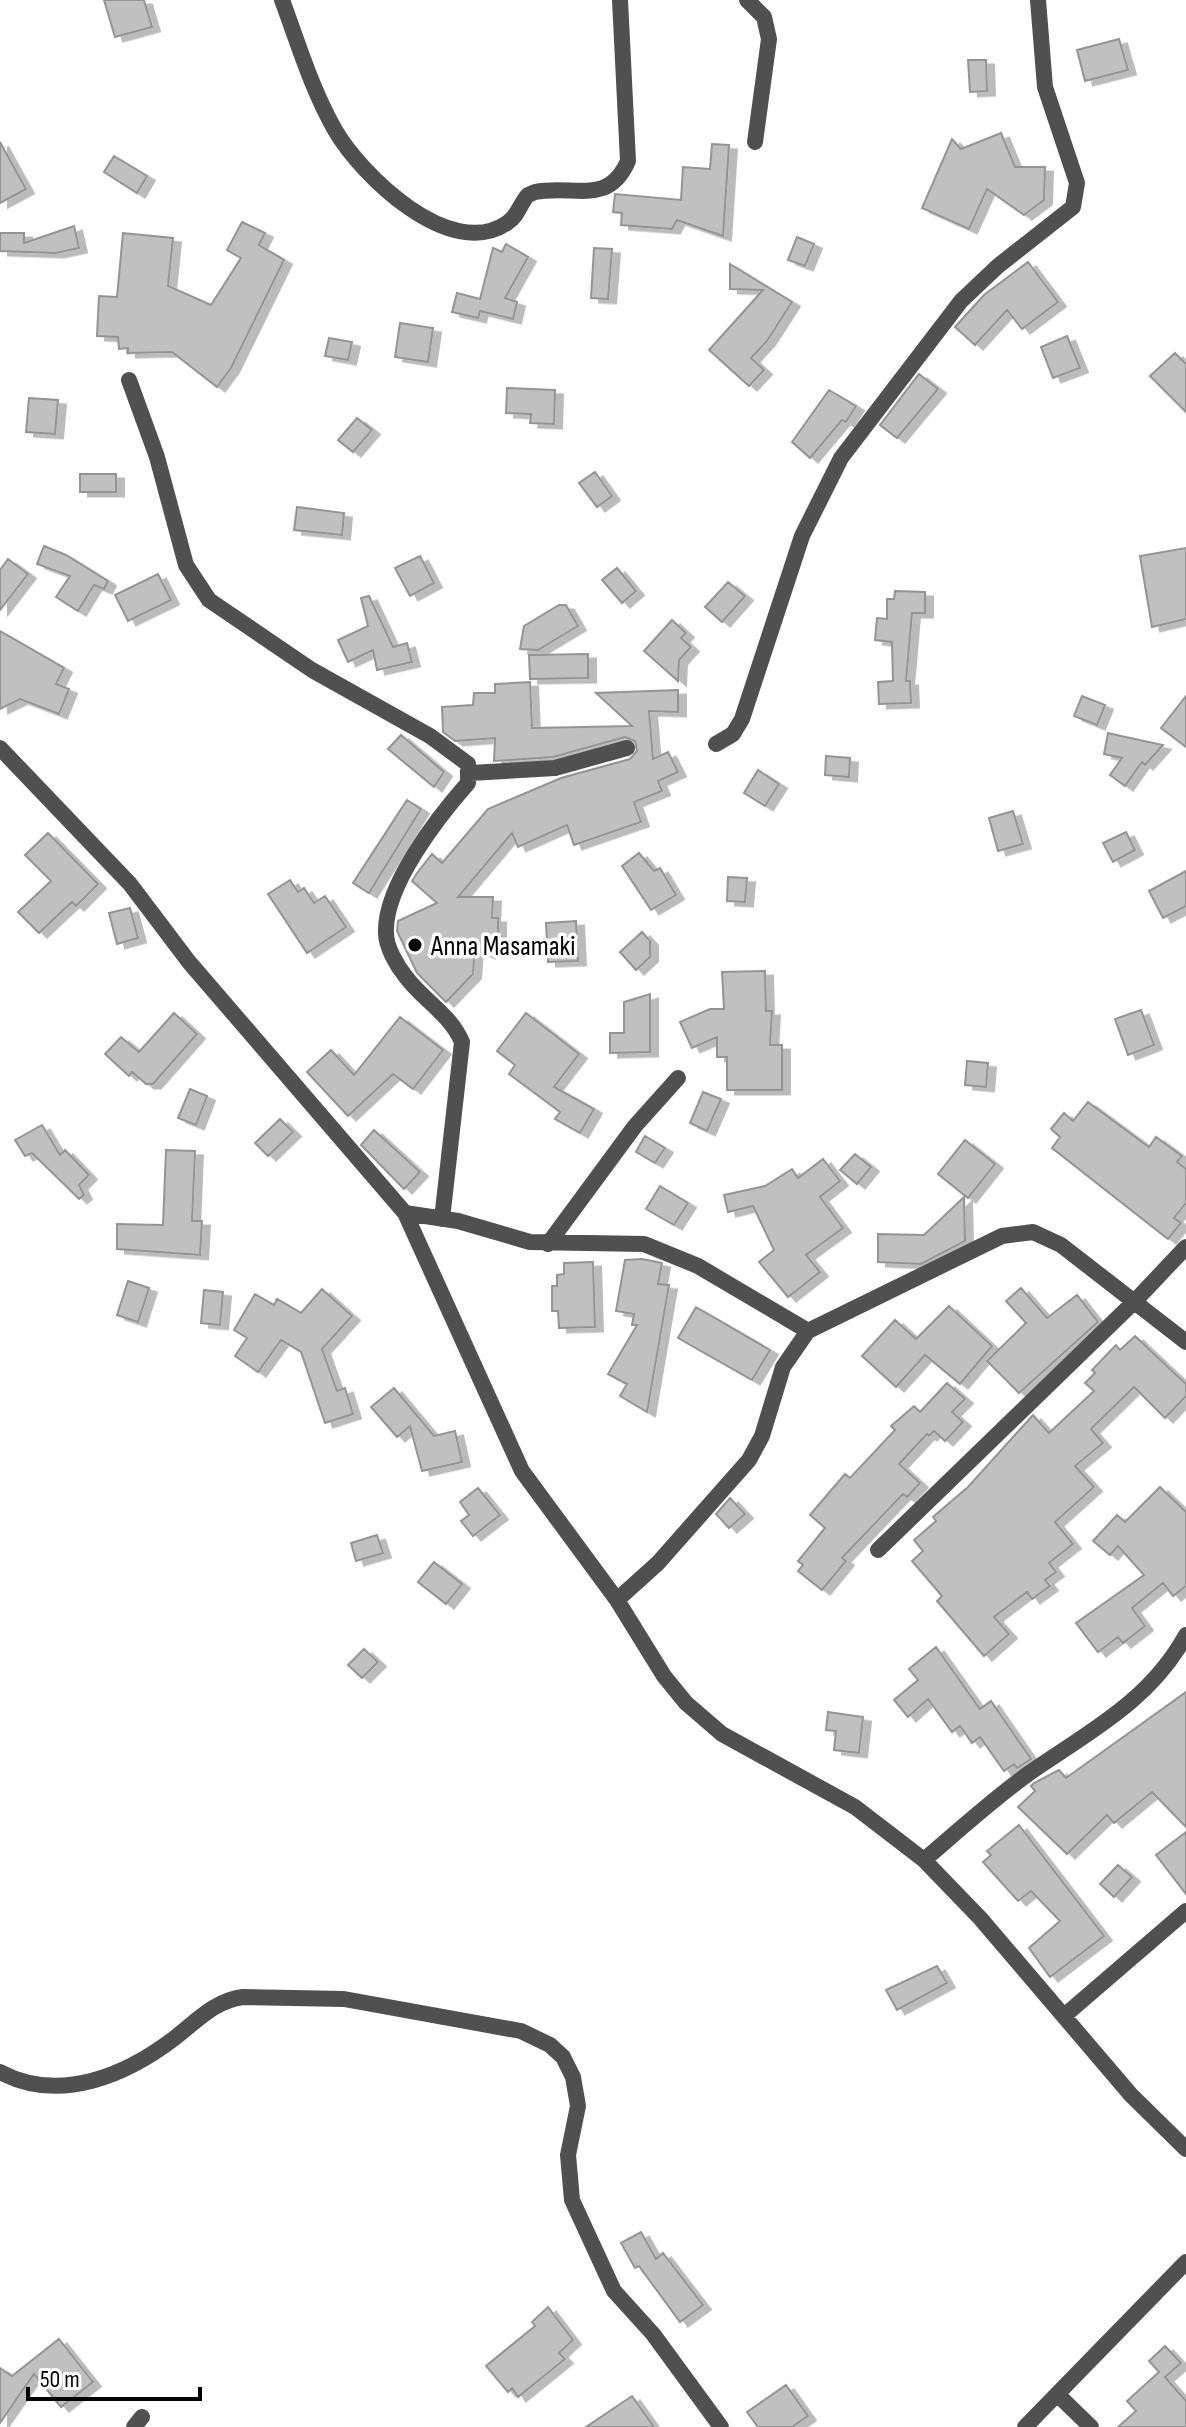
<svg xmlns="http://www.w3.org/2000/svg" width="1186" height="2427" font-family="'Sofia Sans Condensed',sans-serif">
	<style>
		.building { fill: #c0c0c0; stroke: #949494; stroke-width: 2; filter: url(#shadow) }
		.lines { fill: none; stroke-linecap: round; stroke-linejoin: round }
		.street { stroke: #505050; stroke-width: 16 }
		.poi-dot { fill: #000; stroke: #fff; stroke-width: 3 }
		.labels { text-anchor: middle; stroke-width: 7; stroke-linejoin: round; paint-order: stroke }
		.poi-label { font-size: 28px; fill: #000; stroke: #fff; text-anchor: start }
	</style>
	<defs>
		<filter id="shadow"><feDropShadow dx="8" dy="4.5" stdDeviation="0" flood-color="#0004"/></filter>
	</defs>
	<rect width="100%" height="100%" fill="#fff"/>
	<!-- building -->
	<path class="building" d="M104 0H144L152 27 115 37Z
		M1119 39 1128 70 1085 81 1077 50Z
		M968 60H986L987 91 970 92Z
		M1001 133 1015 167H1045L1044 200 1024 215 987 189 969 229 922 208 952 139 961 149Z
		M0 142 26 189 0 203Z
		M712 144 729 145 723 236 677 220 672 229 621 225 622 213 613 212 615 194 681 200 683 167 710 169Z
		M114 156 147 176 137 193 104 172Z
		M242 222 265 233 259 245 284 260 231 368 217 387 172 352 128 353V348L119 349 118 337 97 336 99 296 117 297 123 233 173 238 168 286 211 305 241 258 227 250Z
		M74 226 79 248 56 253 0 251V233H24V243Z
		M797 237 814 244 805 266 788 260Z
		M506 244 528 257 505 298 517 302 513 319 480 311 478 318 452 312 457 293 480 299 493 248 502 252Z
		M594 248 612 249 608 299 591 298Z
		M1028 262 1058 302 1022 329 1007 310 975 345 955 327 984 295Z
		M730 264 792 302 767 341 751 358 764 370 749 386 709 350 763 290 730 289Z
		M400 323 433 328 428 362 395 357Z
		M1067 336 1080 368 1053 378 1041 347Z
		M329 338 352 342 348 360 325 356Z
		M1175 353 1186 364V412L1150 376Z
		M919 374 938 389 897 438 880 425Z
		M507 388 555 390 554 424 530 423 531 414 506 413Z
		M829 390 856 406 846 422 842 420 810 458 792 442Z
		M29 398 58 400 55 434 26 432Z
		M357 418 372 430 353 452 338 440Z
		M595 472 612 496 597 507 579 483Z
		M80 474H116V492H80Z
		M297 507 344 513 342 535 294 530Z
		M44 546 66 555 108 581 104 589 94 585 78 611 56 597 70 576 37 564Z
		M1186 548V619L1152 627 1140 556Z
		M420 556 434 583 410 596 395 568Z
		M8 559 28 574 0 610V570Z
		M617 568 636 591 622 603 602 580Z
		M158 574 171 600 128 621 115 595Z
		M728 582 745 596 722 622 705 607Z
		M895 591 925 592V613H912L906 681H910L911 703 879 704 878 682 893 681 892 642 875 640 877 618 887 619V599H894Z
		M369 596 393 647 407 643 412 662 377 670 373 650 348 662 338 640 368 626 361 598Z
		M559 605H566L578 626 538 650 520 649 524 626Z
		M672 620 686 633 681 638 691 647 679 660 678 681 644 651Z
		M0 631 64 668 56 684 69 689 59 714 20 699 0 709Z
		M588 654V678L530 679 529 655Z
		M530 682 532 728 632 726 596 693 678 690V712L649 711 653 759 668 752 678 772 658 781 662 791 634 802 641 822 574 845 567 825 518 847 512 833 458 897H493L492 918H498V934L487 954 475 947 473 974 446 1002 417 973 397 931 398 921 437 903 412 881 417 873 432 854 442 863 488 809 561 778 630 759 637 751 635 741 625 737 553 757 494 761 495 738 455 741 443 732 442 707 473 705 474 693H495V684Z
		M1082 696 1105 705 1097 725 1074 716Z
		M1186 696V747L1161 728Z
		M1108 733 1121 736 1163 745 1145 765 1142 762 1125 786 1110 775 1122 758 1104 754Z
		M401 735 444 772 434 787 388 749Z
		M826 756 850 758 849 777 825 775Z
		M758 770 779 784 765 806 744 793Z
		M407 800 421 809 369 893 353 883Z
		M1013 811 1023 844 998 851 989 818Z
		M1126 832 1135 850 1113 862 1103 843Z
		M48 833 98 884 76 906 72 902 39 933 18 912 51 881 25 855Z
		M639 853 654 871 660 868 676 895 651 910 622 866Z
		M1186 871V906L1163 918 1149 891Z
		M728 877 747 878 745 902 727 901Z
		M290 880 298 892 304 888 314 903 325 896 346 927 307 953 268 894Z
		M130 908 138 938 117 944 109 913Z
		M576 921 578 961 548 962 546 923Z
		M642 932 650 941V957L636 970 620 952Z
		M765 971 766 1011H772L770 1045H782V1090H727V1057H717V1037L692 1048 680 1022 710 1009H724L722 972Z
		M650 994V1052L610 1053V1033H624V1002Z
		M1141 1010 1154 1045 1128 1055 1115 1019Z
		M174 1013 197 1034 153 1084H146L132 1072 129 1076 105 1054 121 1037 139 1052Z
		M526 1013 579 1054 554 1087 594 1109 580 1133 555 1119 560 1112 509 1074 515 1065 497 1051Z
		M400 1017 443 1050 413 1089 393 1074 348 1116 307 1072 331 1050 354 1075Z
		M967 1061 988 1063 986 1087 965 1085Z
		M190 1089 207 1096 196 1125 178 1118Z
		M703 1092 721 1099 707 1131 690 1123Z
		M1088 1102 1149 1147 1156 1137 1182 1156 1177 1162 1186 1169V1203L1174 1218 1181 1223 1168 1239 1052 1148 1060 1137 1051 1129 1064 1113 1073 1121Z
		M280 1119 293 1132 268 1156 255 1143Z
		M42 1125 60 1155 65 1150 89 1175 79 1185 84 1195 79 1199 32 1153 25 1156 15 1140Z
		M374 1130 420 1172 404 1189 361 1145Z
		M645 1136 665 1148 655 1163 636 1152Z
		M965 1140 995 1164 968 1198 938 1174Z
		M166 1150 195 1151 192 1221H202L200 1255 117 1249V1224L163 1225Z
		M855 1154 871 1167 857 1184 840 1170Z
		M823 1159 840 1181 820 1197 843 1228 806 1255 820 1272 788 1297 759 1262 774 1250 753 1206 728 1212 724 1195 765 1186 792 1169 798 1178Z
		M660 1186 688 1203 674 1225 646 1209Z
		M964 1197 965 1241 921 1264 878 1262V1234L924 1235Z
		M642 1259 662 1263 658 1284 669 1285 647 1412 620 1396 627 1384 608 1374 637 1325H632L634 1314 616 1311 625 1260Z
		M593 1262 595 1327 559 1328 558 1311H552V1286H557V1275L564 1274V1263Z
		M128 1281 149 1288 138 1322 117 1315Z
		M1021 1288 1047 1318 1077 1295 1098 1322 1019 1393 987 1361 1026 1323 1006 1301Z
		M322 1289 352 1316 322 1349 337 1391 345 1388 353 1414 325 1423 301 1352 281 1340 258 1372 235 1356 247 1338 234 1330 255 1294 274 1305 277 1299 301 1313Z
		M204 1290 223 1292 220 1325 201 1323Z
		M949 1306 992 1346 960 1384 925 1355 896 1387 862 1356 895 1320 916 1339Z
		M696 1307 770 1350 752 1380 678 1338Z
		M1135 1336 1186 1384V1396L1165 1418 1134 1387 1091 1429 1103 1443 1075 1466 1094 1487 1055 1522 1073 1544 1049 1563 1056 1572 1045 1580 1050 1586 1032 1599 1027 1592 994 1617 1009 1634 984 1656 937 1601 942 1596 912 1561 923 1551 914 1540 936 1521 933 1517 968 1487 1033 1415 1049 1433 1094 1391 1085 1383 1095 1373 1092 1370 1116 1345 1120 1350Z
		M947 1383 965 1399 952 1412 963 1422 945 1441 934 1431 929 1436 927 1434 899 1464 920 1483 907 1497 903 1494 842 1558 846 1561 822 1590 798 1571 803 1565 798 1561 825 1528 810 1515 845 1474 850 1478 895 1430 891 1426 914 1406 920 1412Z
		M394 1388 434 1436 455 1431 462 1462 422 1471 410 1426 397 1437 371 1407Z
		M1160 1487 1186 1512V1586L1173 1596 1163 1583 1132 1608 1145 1626 1123 1643 1118 1637 1098 1652 1076 1623 1144 1575 1118 1546 1110 1555 1093 1541 1117 1515 1125 1522Z
		M478 1488 500 1515 473 1536 461 1521 469 1515 460 1502Z
		M730 1498 745 1514 729 1528 716 1514Z
		M377 1535 383 1553 356 1561 351 1543Z
		M434 1562 462 1584 446 1604 418 1582Z
		M936 1647 980 1709 991 1701 1031 1759 1017 1768 1014 1764 1004 1771 980 1737 972 1743 960 1726 952 1732 928 1699 908 1717 894 1700 918 1680 909 1669Z
		M364 1649 378 1662 362 1678 348 1665Z
		M1186 1692V1827L1152 1792 1114 1823 1107 1815 1067 1854 1018 1807 1035 1791 1031 1786 1034 1783 1059 1770 1066 1778Z
		M828 1712 863 1717 859 1753 834 1750 836 1731 826 1730Z
		M1019 1825 1104 1936 1050 1977 1029 1948 1060 1921 1031 1891 1018 1901 983 1862 991 1855 987 1851Z
		M1186 1832V1894L1156 1855Z
		M1118 1865 1132 1877 1114 1897 1100 1884Z
		M937 1966 947 1983 897 2010 886 1990Z
		M641 2232 656 2259 663 2253 703 2305 680 2322 639 2266 635 2268 621 2243Z
		M548 2307 573 2340 559 2353 565 2359 518 2397 512 2388 508 2392 486 2366 535 2326 532 2322Z
		M59 2339 93 2382 61 2407 34 2374 0 2423V2368L12 2376Z
		M1165 2346 1181 2363 1165 2377 1186 2401V2427H1118L1136 2411 1127 2401 1159 2372 1149 2361Z
		M786 2385 808 2416 792 2427H758L747 2412Z
		M632 2396 654 2427H586Z"/>
	<g class="lines">
		<!-- street -->
		<path class="street" d="M282 0C298 43 312 90 335 130 361 175 450 262 507 223 519 215 519 205 528 195L535 192C573 184 608 207 628 161L620 0
			M747 0 764 17 769 39 755 142
			M129 380 157 457 186 565 209 600 312 670 430 736 468 764V783C438 817 384 886 386 933 386 947 397 966 406 977 424 1001 450 1014 462 1042L442 1219
			M716 744 733 734 742 719 802 536 841 458 961 301 998 266 1073 207 1077 183 1045 87 1038 0
			M0 748 130 884 189 962 405 1213 522 1471 617 1600 664 1676 686 1703 722 1734 855 1807 924 1860 980 1918 1131 2095 1186 2149
			M470 773 555 768 627 748
			M405 1213 458 1221 530 1242 644 1244 698 1266 808 1331
			M548 1244 635 1126 678 1078
			M878 1550 1135 1301 1186 1247
			M617 1600 658 1563 749 1460 762 1436 783 1367 808 1331 1002 1236 1033 1232 1061 1245 1186 1342
			M924 1860C958 1831 992 1800 1028 1774 1088 1732 1149 1702 1186 1635
			M1064 2016 1186 1911
			M0 2072C60 2104 127 2075 176 2037 198 2020 214 2001 243 1997L344 1999 521 2031 550 2045 563 2057 573 2077 578 2106 568 2155 572 2200 614 2291 653 2334 721 2427
			M1058 2395 1091 2427
			M134 2427 142 2417
			M1025 2427 1186 2262"/>
	</g>
	<!-- markers -->
	<circle class="poi-dot" cx="415" cy="945" r="8"/>
	<g class="labels">
		<!-- poi labels -->
		<g class="poi-label">
			<text x="431" y="955">Anna Masamaki</text>
		</g>
	</g>
	<!-- scale -->
	<path d="M28 2387v12h172v-12" fill="none" stroke="#000000" stroke-width="4"/>
	<text x="40" y="2387" font-size="24" fill="#000000" stroke="#ffffff" stroke-width="6" paint-order="stroke">50 m</text>
</svg>
